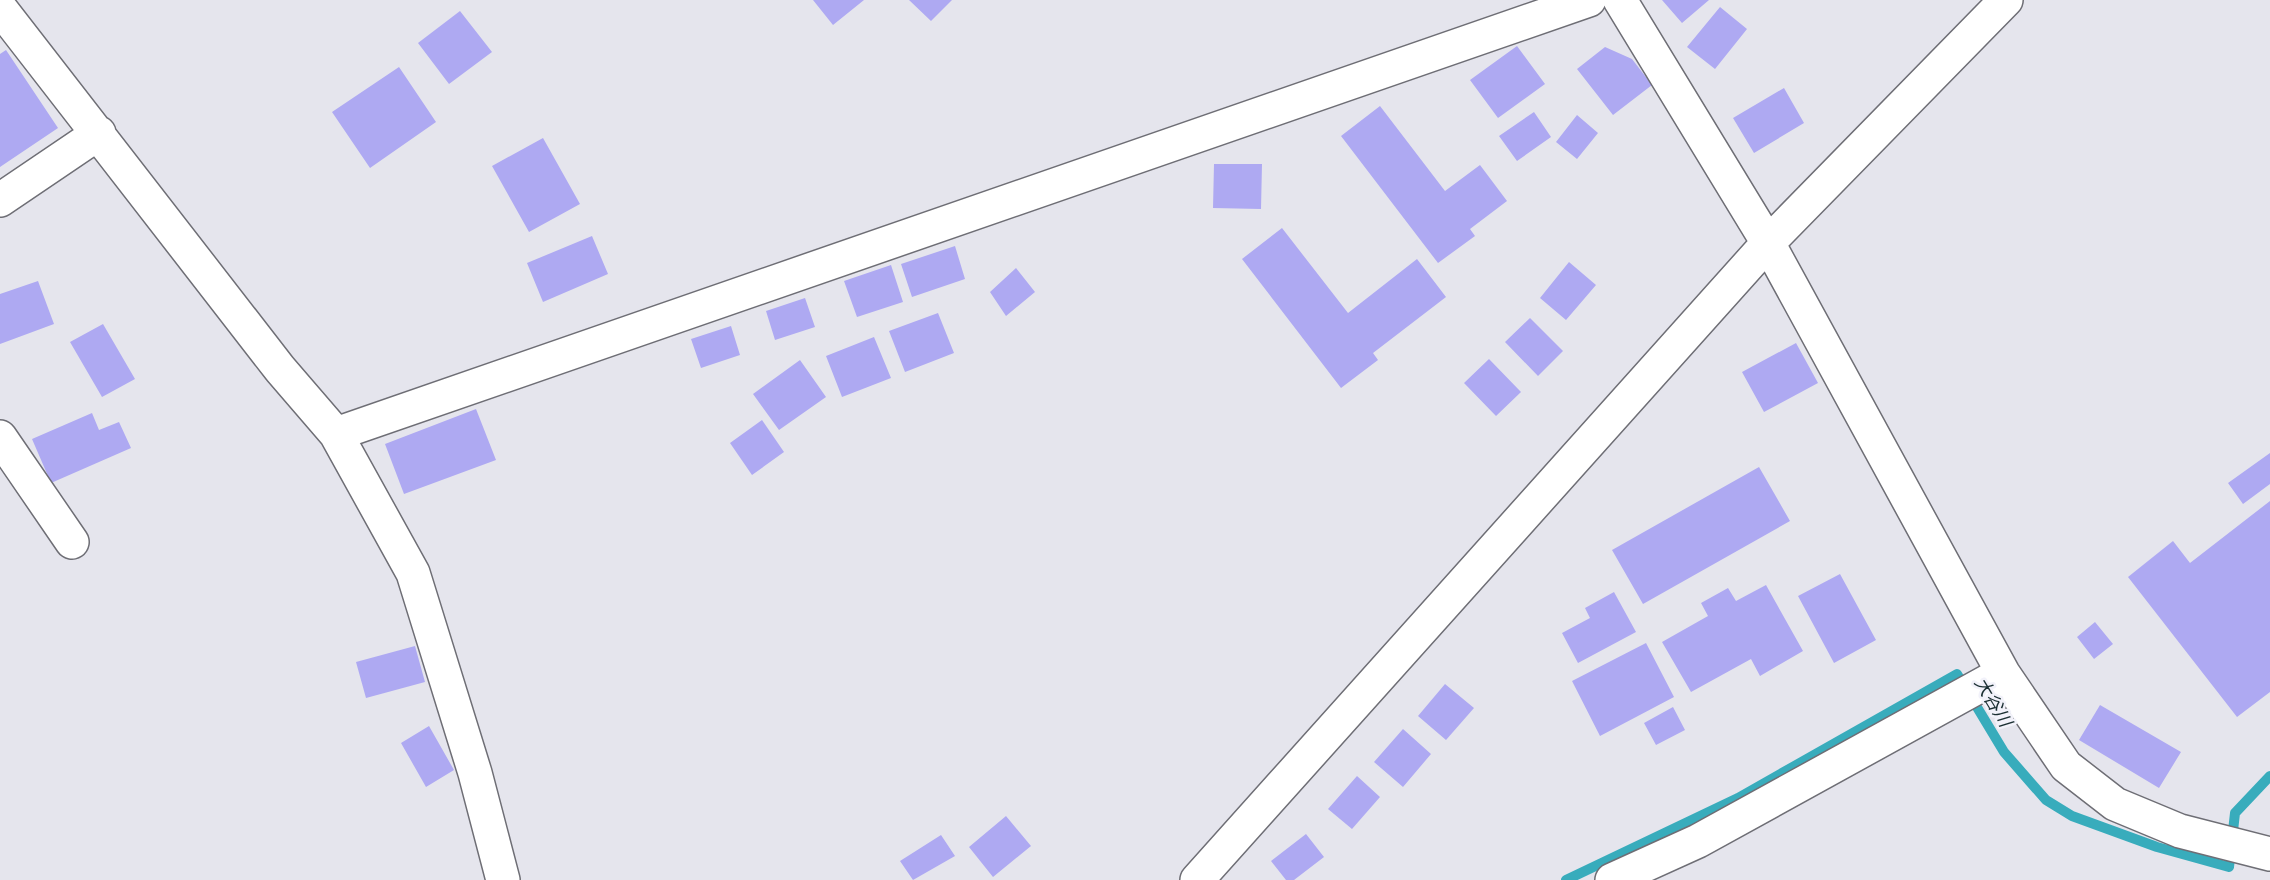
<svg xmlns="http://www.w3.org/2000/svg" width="2270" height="880" font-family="Jost,'Noto Sans JP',sans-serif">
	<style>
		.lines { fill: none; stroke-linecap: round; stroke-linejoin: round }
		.stream { stroke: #38acbc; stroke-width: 10 }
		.building { fill: #aea9f2 }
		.minor-casing { stroke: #6e6e75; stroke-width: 36 }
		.minor { stroke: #fff; stroke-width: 33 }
		.labels { text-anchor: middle; stroke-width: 5; stroke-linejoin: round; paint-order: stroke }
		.water-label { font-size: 18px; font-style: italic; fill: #1b2f32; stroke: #f2f2fa }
	</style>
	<rect width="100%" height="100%" fill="#e5e5ed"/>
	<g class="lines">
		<!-- stream -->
		<path class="stream" d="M1566 880 1738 798 1957 674 2004 752 2046 800 2072 816 2157 847 2229 867 2235 813 2270 776"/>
	</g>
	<!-- building -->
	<path class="building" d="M813 0H864L833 25Z
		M909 0H952L931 21Z
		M1662 0H1709L1682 23Z
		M1720 7 1747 29 1715 69 1687 47Z
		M460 11 492 52 449 84 418 43Z
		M1517 46 1545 84 1498 118 1470 80Z
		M1605 47 1632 59 1652 85 1613 115 1577 69Z
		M6 50 58 128 0 167V54Z
		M399 67 436 122 370 168 332 112Z
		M1784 88 1804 123 1754 153 1733 118Z
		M1380 106 1445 191 1480 165 1507 201 1470 229 1475 236 1438 263 1341 136Z
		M1534 112 1551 137 1517 161 1499 136Z
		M1577 115 1598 133 1577 159 1556 142Z
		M543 138 580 204 529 232 492 166Z
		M1214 164H1262L1261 209 1213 208Z
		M1282 228 1348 313 1417 259 1446 297 1373 353 1378 360 1341 388 1242 259Z
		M592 236 608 274 543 302 527 263Z
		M955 246 965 279 912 297 901 264Z
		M1569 262 1596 285 1566 320 1540 298Z
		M891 265 903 302 857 317 844 281Z
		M1016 268 1035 292 1006 316 990 292Z
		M38 281 54 324 0 344V294Z
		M805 298 815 327 775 340 766 311Z
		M938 313 954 353 905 372 889 331Z
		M1530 318 1563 351 1538 376 1505 342Z
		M103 324 135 379 102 397 70 342Z
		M731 326 740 355 701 368 691 339Z
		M874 337 891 378 842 397 826 356Z
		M1796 343 1818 383 1764 412 1742 372Z
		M1489 359 1521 392 1496 416 1464 383Z
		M800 360 826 397 779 430 753 394Z
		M476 409 496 460 404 494 385 444Z
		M92 413 99 430 119 422 131 448 51 483 32 439Z
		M762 420 784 452 752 475 730 443Z
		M2270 453V484L2243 504 2228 483Z
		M1759 467 1790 521 1643 604 1612 550Z
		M2270 501V692L2237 717 2128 577 2173 541 2190 563Z
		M1840 574 1876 640 1834 663 1798 596Z
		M1766 585 1803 651 1760 676 1751 659 1691 692 1662 642 1708 616 1701 603 1728 588 1736 601Z
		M1614 592 1636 632 1578 663 1562 633 1590 618 1585 608Z
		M2095 622 2113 644 2094 659 2077 637Z
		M1646 643 1674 697 1600 736 1572 681Z
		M415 646 425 682 366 698 356 662Z
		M1445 684 1474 708 1446 740 1418 716Z
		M2100 705 2181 752 2159 788 2079 740Z
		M1673 707 1685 730 1656 745 1644 723Z
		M429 726 454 770 426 787 401 743Z
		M1403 729 1431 754 1403 787 1374 762Z
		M1357 776 1380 797 1352 829 1328 809Z
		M1006 816 1031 846 993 877 969 847Z
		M1306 834 1324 857 1294 880H1286L1271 861Z
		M941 835 955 856 913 880 900 861Z"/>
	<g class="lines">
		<!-- minor casing -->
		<g class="minor-casing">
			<path id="minor" d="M1620 0 1768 243 2003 673 2066 766 2115 804 2180 831 2270 854
				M0 8 280 369 336 434 413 573 475 773 503 880
				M0 200 99 133
				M336 434 1589 0
				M0 437 72 542
				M1197 880 1768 243 2006 0
				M1612 880 1698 841 2003 673"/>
		</g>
		<!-- minor -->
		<use href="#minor" class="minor"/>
	</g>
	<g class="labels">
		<!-- water labels -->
		<g class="water-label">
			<text transform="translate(1993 702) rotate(59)" y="6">大谷川</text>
		</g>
	</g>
</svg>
